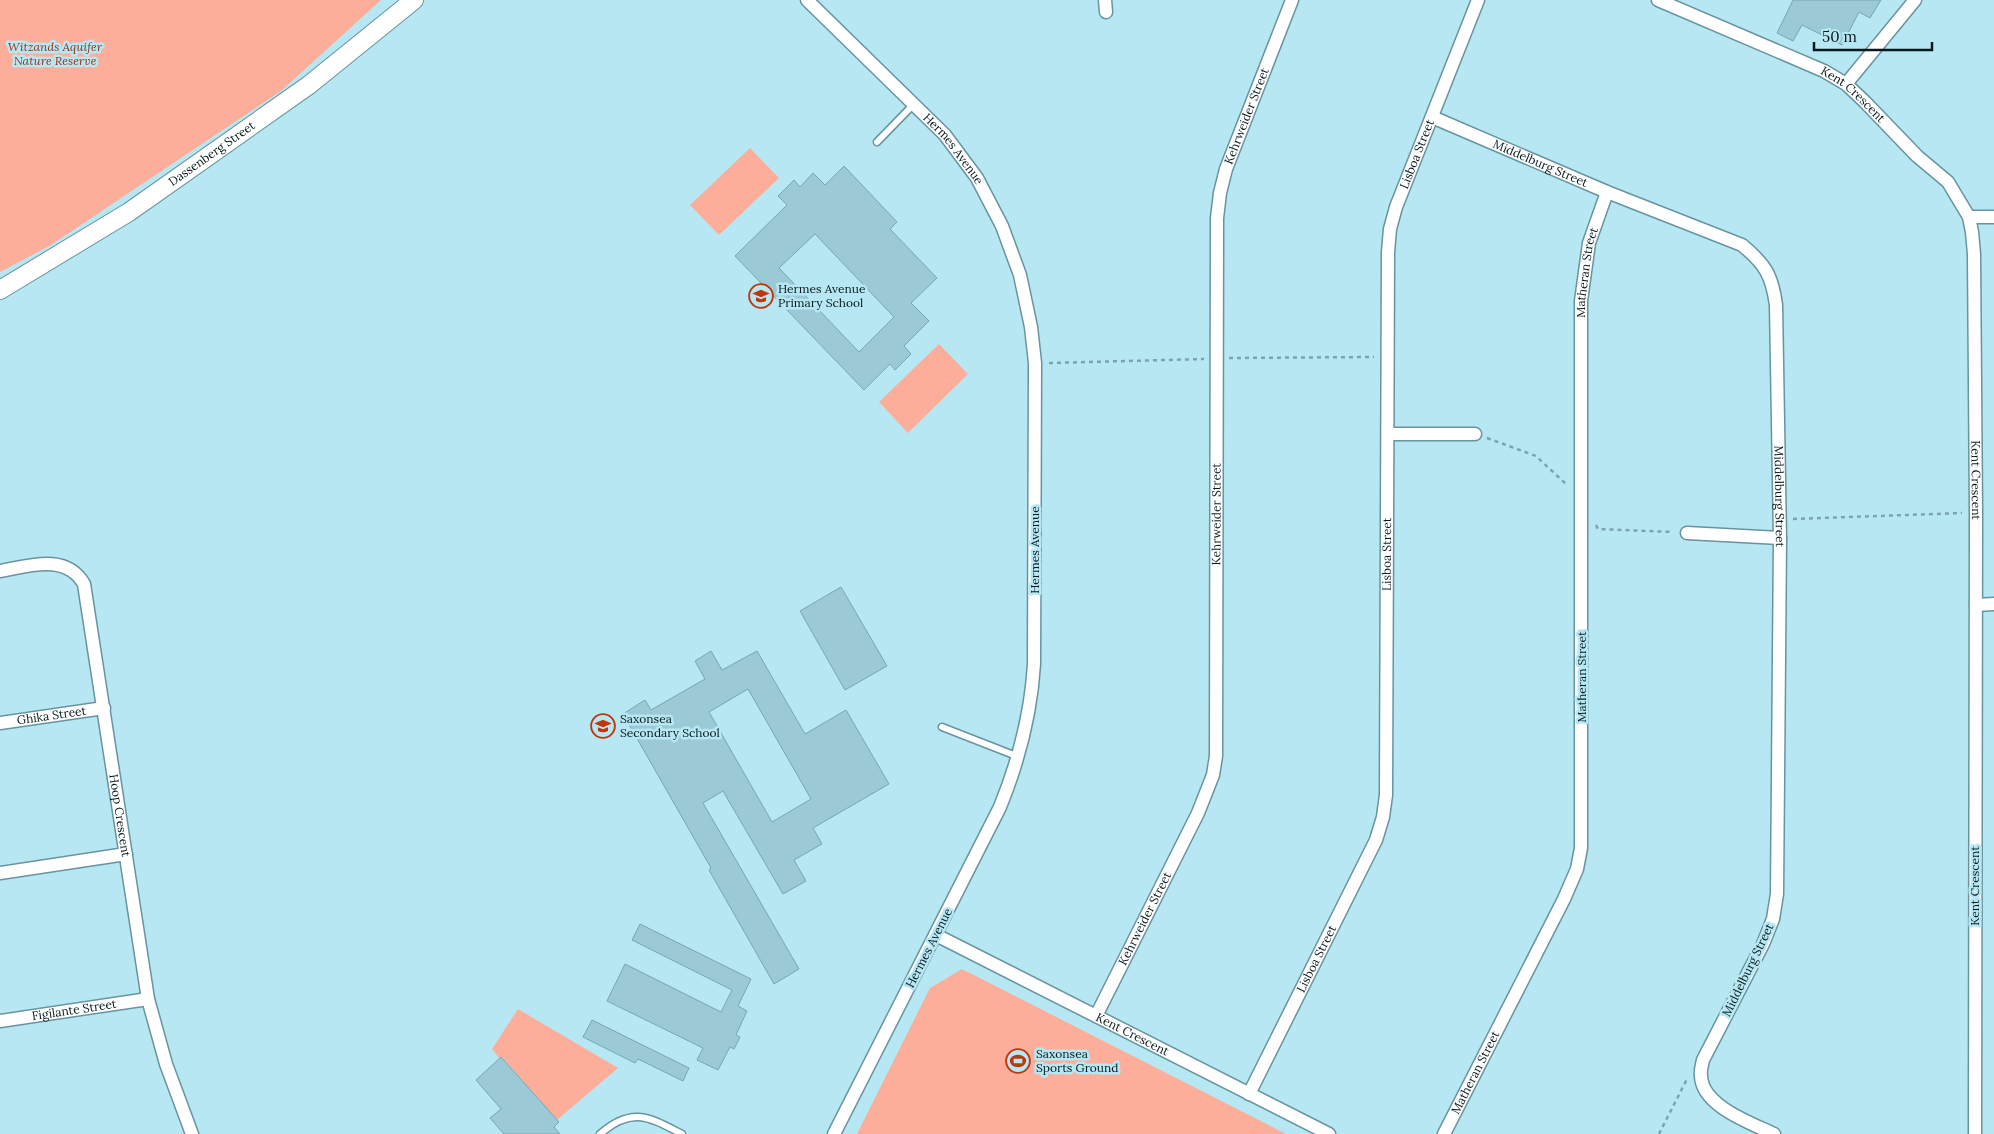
<svg xmlns="http://www.w3.org/2000/svg" width="1994" height="1134" font-family="Lora,serif">
	<style>
		.green { fill: #fcae9a }
		.building { fill: #9bcad6; stroke: #78a5b0; fill-rule: evenodd }
		.lines { fill: none; stroke-linecap: round; stroke-linejoin: round }
		.service-casing { stroke: #6794a0; stroke-width: 9 }
		.minor-casing { stroke: #6794a0; stroke-width: 15 }
		.secondary-casing { stroke: #6794a0; stroke-width: 20 }
		.path { stroke: #7da3ad; stroke-width: 2.5; stroke-dasharray: 4 4; stroke-linecap: butt }
		.service { stroke: #fff; stroke-width: 6 }
		.minor { stroke: #fff; stroke-width: 12 }
		.secondary { stroke: #fff; stroke-width: 18 }
		.labels { text-anchor: middle; stroke-width: 5; stroke-linejoin: round; paint-order: stroke }
		.park-label { font-size: 12px; font-style: italic; fill: #93341c; stroke: #b7e7f3 }
		.street-label { font-size: 12px; fill: #07191e; stroke: #b7e7f3 }
		.poi-label { font-size: 12px; fill: #07191e; stroke: #b7e7f3; text-anchor: start }
	</style>
	<rect width="100%" height="100%" fill="#b7e7f3"/>
	<!-- green -->
	<path class="green" d="M0 0H381L281 91 51 245 0 272Z
		M750 148 779 178 719 235 690 205Z
		M939 344 968 374 908 433 879 402Z
		M962 969 1286 1134H857L930 988Z
		M518 1009 618 1068 557 1120 502 1057 500 1059 492 1049Z"/>
	<!-- building -->
	<path class="building" d="M1793 0H1881L1870 18 1859 12 1842 45 1802 25 1793 41 1777 33Z
		M844 166 897 222 890 229 937 278 911 303 929 321 904 346 911 354 895 370 890 364 864 390 735 256 787 205 778 196 794 180 800 187 813 173 825 185ZM815 234 894 317 859 352 779 268Z
		M841 587 887 666 845 690 800 611Z
		M711 651 722 670 757 651 805 734 846 710 889 784 813 828 822 844 794 860 806 881 783 894 723 791 703 803 799 969 774 984 709 870 711 868 623 714 645 700 651 710 705 679 695 661ZM748 689 811 799 772 822 709 712Z
		M640 924 751 979 738 1006 747 1011 736 1035 740 1037 734 1049 730 1047 718 1070 697 1060 703 1048 607 1001 625 964 721 1012 732 990 632 940Z
		M592 1020 689 1068 683 1081 638 1059 635 1063 583 1037Z
		M501 1057 559 1122 554 1127 560 1134H504L490 1118 501 1109 476 1080Z"/>
	<g class="lines">
		<!-- service casing -->
		<g class="service-casing">
			<path id="service" d="M877 142 914 104
				M942 727 1019 757
				M600 1134C632 1106 649 1117 682 1134"/>
		</g>
		<!-- minor casing -->
		<g class="minor-casing">
			<g id="minor">
				<path id="s1" d="M807 0 945 135 977 178 1002 226 1020 275 1031 327 1035 363 1034 664C1031 715 1019 760 1000 807L834 1134"/>
				<path d="M1105 0 1106 12"/>
				<path id="s2" d="M1658 0 1824 71 1846 84 1865 102 1917 156 1948 182 1969 217 1972 232 1974 254 1976 513 1975 1134"/>
				<path d="M1846 84 1915 0"/>
				<path id="s3" d="M1432 117 1607 192 1742 245C1765 264 1772 275 1776 305L1780 538 1777 894 1773 919 1763 944 1703 1060C1702 1065 1700 1071 1701 1076 1702 1106 1751 1123 1774 1134"/>
				<path d="M1969 217H1994"/>
				<path d="M1388 434H1475"/>
				<path d="M1687 533 1780 538"/>
				<path id="s4" d="M0 571C29 566 66 553 84 584L148 999 166 1064 192 1134"/>
				<path d="M1976 605 1994 604"/>
				<path id="s5" d="M0 723 104 708"/>
				<path d="M0 873 126 854"/>
				<path id="s6" d="M936 935 1329 1134"/>
				<path id="s7" d="M1096 1016 1198 813 1213 775 1216 756 1217 218 1220 193 1226 169 1292 0"/>
				<path id="s8" d="M0 1021 148 999"/>
				<path id="s9" d="M1249 1094 1376 840 1383 817 1386 795 1388 252 1390 229 1396 207 1478 0"/>
				<path id="s10" d="M1444 1134 1564 899 1577 869 1581 848V301L1589 243 1607 192"/>
			</g>
		</g>
		<!-- secondary casing -->
		<g class="secondary-casing">
			<g id="secondary">
				<path id="s11" d="M0 290 129 212 309 85 414 0"/>
			</g>
		</g>
		<!-- path -->
		<path class="path" d="M1229 358 1374 357
			M1049 363 1204 359
			M1487 438 1536 456 1567 485
			M1793 519 1962 513
			M1596 525 1598 529 1673 532
			M1659 1134 1687 1079"/>
		<!-- service -->
		<use href="#service" class="service"/>
		<!-- minor -->
		<use href="#minor" class="minor"/>
		<!-- secondary -->
		<use href="#secondary" class="secondary"/>
	</g>
	<!-- icons -->
	<defs>
		<g id="school-ring" transform="scale(1.25)"><circle r="9.5" fill="#b7e7f3" stroke="#bf360c" stroke-width="1.5"/><path d="M0-5L7-2L0 1L-7-2ZM-4 1L0 2.5L4 1V4Q0 6-4 4Z" fill="#bf360c"/></g>
		<g id="stadium-ring" transform="scale(1.25)"><circle r="9.5" fill="#b7e7f3" stroke="#bf360c" stroke-width="1.5"/><path d="M0-5a6.5 5 0 1 0 0 10a6.5 5 0 1 0 0-10ZM-3.5-1.8h7v3.6h-7Z" fill="#bf360c"/></g>
	</defs>
	<g fill-rule="evenodd">
		<use href="#school-ring" x="761" y="296"/>
		<use href="#school-ring" x="603" y="726"/>
		<use href="#stadium-ring" x="1018" y="1061"/>
	</g>
	<g class="labels">
		<!-- park labels -->
		<g class="park-label">
			<text x="55" y="51">Witzands Aquifer<tspan x="55" dy="14">Nature Reserve</tspan></text>
		</g>
		<!-- street labels -->
		<g class="street-label">
			<text dy="4" stroke="none"><textPath href="#s2" startOffset="218">Kent Crescent</textPath></text>
			<text dy="4" stroke="none"><textPath href="#s7" startOffset="932">Kehrweider Street</textPath></text>
			<text dy="4" stroke="none"><textPath href="#s1" startOffset="209">Hermes Avenue</textPath></text>
			<text dy="4" stroke="none"><textPath href="#s11" startOffset="252">Dassenberg Street</textPath></text>
			<text dy="4" stroke="none"><textPath href="#s9" startOffset="976">Lisboa Street</textPath></text>
			<text dy="4" stroke="none"><textPath href="#s3" startOffset="118">Middelburg Street</textPath></text>
			<text dy="4" stroke="none"><textPath href="#s10" startOffset="894">Matheran Street</textPath></text>
			<text dy="4" stroke="none"><textPath href="#s2" startOffset="652">Kent Crescent</textPath></text>
			<text dy="4" stroke="none"><textPath href="#s3" startOffset="598">Middelburg Street</textPath></text>
			<text dy="4" stroke="none"><textPath href="#s7" startOffset="529">Kehrweider Street</textPath></text>
			<text transform="translate(1035 550) rotate(-90)" y="4">Hermes Avenue</text>
			<text dy="4" stroke="none"><textPath href="#s9" startOffset="571">Lisboa Street</textPath></text>
			<text transform="translate(1582 677) rotate(-90)" y="4">Matheran Street</text>
			<text dy="4" stroke="none"><textPath href="#s5" startOffset="52">Ghika Street</textPath></text>
			<text dy="4" stroke="none"><textPath href="#s4" startOffset="326">Hoop Crescent</textPath></text>
			<text transform="translate(1975 886) rotate(-90)" y="4">Kent Crescent</text>
			<text dy="4" stroke="none"><textPath href="#s7" startOffset="109">Kehrweider Street</textPath></text>
			<text transform="translate(929 948) rotate(-63)" y="4">Hermes Avenue</text>
			<text dy="4" stroke="none"><textPath href="#s9" startOffset="151">Lisboa Street</textPath></text>
			<text transform="translate(1748 970) rotate(-64)" y="4">Middelburg Street</text>
			<text dy="4" stroke="none"><textPath href="#s8" startOffset="75">Figilante Street</textPath></text>
			<text dy="4" stroke="none"><textPath href="#s6" startOffset="220">Kent Crescent</textPath></text>
			<text dy="4" stroke="none"><textPath href="#s10" startOffset="69">Matheran Street</textPath></text>
		</g>
		<!-- poi labels -->
		<g class="poi-label">
			<text x="778" y="293">Hermes Avenue<tspan x="778" dy="14">Primary School</tspan></text>
			<text x="620" y="723">Saxonsea<tspan x="620" dy="14">Secondary School</tspan></text>
			<text x="1036" y="1058">Saxonsea<tspan x="1036" dy="14">Sports Ground</tspan></text>
		</g>
	</g>
	<!-- scale -->
	<path d="M1814 42v8h118v-8" fill="none" stroke="#07191e" stroke-width="2.5"/>
	<text x="1822" y="42" font-size="15" fill="#07191e" stroke="#b7e7f3" stroke-width="4" paint-order="stroke">50 m</text>
</svg>
